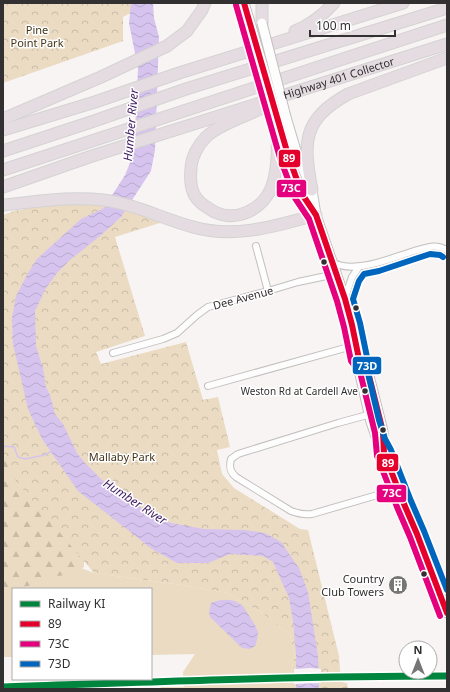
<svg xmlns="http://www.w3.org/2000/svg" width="450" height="692" font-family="'Noto Sans',sans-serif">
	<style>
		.grass { fill: #eadbc2 }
		.forest { fill: url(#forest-firs) }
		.park { fill: url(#park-crowns) }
		.water { fill: url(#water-waves) }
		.pier { fill: #f8f4f4 }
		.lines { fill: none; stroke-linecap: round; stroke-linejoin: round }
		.stream { stroke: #d6c4ef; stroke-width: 1.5 }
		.minor-casing { stroke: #c3bfbf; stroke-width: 8 }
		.secondary-casing { stroke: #c3bfbf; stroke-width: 11 }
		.motorway-casing { stroke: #d4d2d2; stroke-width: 13 }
		.minor { stroke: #fefdfd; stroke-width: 6 }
		.secondary { stroke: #fefdfd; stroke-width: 9 }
		.motorway { stroke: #e5dce2; stroke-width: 11 }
		.secondary-bridge-casing { stroke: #c3bfbf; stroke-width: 11; stroke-linecap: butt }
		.secondary-bridge { stroke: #fefdfd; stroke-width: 9 }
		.bus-1-casing { stroke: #fff; stroke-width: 9 }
		.bus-2-casing { stroke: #fff; stroke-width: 9 }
		.bus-3-casing { stroke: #fff; stroke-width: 9 }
		.bus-1 { stroke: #e4002b; stroke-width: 6 }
		.bus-2 { stroke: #e5007d; stroke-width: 6 }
		.bus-3 { stroke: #0065bd; stroke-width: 6 }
		.rail-1-casing { stroke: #fff; stroke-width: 10 }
		.rail-1 { stroke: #00853f; stroke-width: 7 }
		.bus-dot { fill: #333031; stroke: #fff; stroke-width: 1.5 }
		.labels { text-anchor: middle; stroke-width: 3; stroke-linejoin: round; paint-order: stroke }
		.bus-label { font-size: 10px; fill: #333031; stroke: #fff; text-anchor: end }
		.park-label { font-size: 11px; fill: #433418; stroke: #fff }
		.street-label { font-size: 11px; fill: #333031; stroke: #fff }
		.poi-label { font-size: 11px; fill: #333031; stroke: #fff; text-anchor: end }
		.water-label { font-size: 12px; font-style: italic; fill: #3e1a61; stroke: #fff }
		.line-badge { stroke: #fff; stroke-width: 1.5 }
		.badge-label { font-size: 11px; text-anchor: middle; font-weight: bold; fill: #fff }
	</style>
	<defs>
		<pattern id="forest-firs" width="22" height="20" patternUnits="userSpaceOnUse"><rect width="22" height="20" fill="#eadbc2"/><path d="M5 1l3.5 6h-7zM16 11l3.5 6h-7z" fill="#c9bca7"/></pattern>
		<pattern id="park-crowns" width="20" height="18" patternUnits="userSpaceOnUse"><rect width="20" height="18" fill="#eadbc2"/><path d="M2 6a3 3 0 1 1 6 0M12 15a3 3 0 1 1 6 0" fill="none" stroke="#c9bca7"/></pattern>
		<pattern id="water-waves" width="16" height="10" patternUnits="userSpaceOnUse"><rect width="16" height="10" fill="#d6c4ef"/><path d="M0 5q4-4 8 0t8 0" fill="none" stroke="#b8a9cd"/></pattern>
	</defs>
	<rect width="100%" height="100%" fill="#f8f4f4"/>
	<!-- grass -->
	<path class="grass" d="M84 569 94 573 182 585 227 593 262 613 290 635 295 655 287 689H160L161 687H184L183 672 195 654 151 655V589H13V657H3V585L61 571Z"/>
	<!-- forest -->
	<path class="forest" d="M3 266 84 555V567L77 574 57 576 29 586 14 587 3 593Z"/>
	<!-- park -->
	<path class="park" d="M3 3H140L138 9 123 17V41L3 83Z
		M102 200 163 222 115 237 145 336 96 352 101 364 186 342 203 400 218 397 230 447 217 450 222 474 234 488 300 529 308 530 339 656 341 682 347 683 348 689H287L295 655 290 635 262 613 227 593 182 585 94 573 11 475 3 452V215L14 211 63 202Z"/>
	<!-- water -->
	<path class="water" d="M131 3H153L154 18 159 37 155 150 151 171 121 217 100 236 70 260 57 273 46 288 35 311 36 346 43 368 46 387 50 395 55 414 63 424 77 453 85 463 101 479 144 510 171 523 204 529 245 530 265 533 281 542 299 568 308 592 318 656 319 689H296V654L293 621 289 598 273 562 263 556 230 554 208 563H177L152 549 78 491 42 439 28 409 13 344 12 318 16 296 28 273 37 259 81 219 104 208 125 175 134 153 138 69 129 23Z
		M221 600H229L235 601 243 606 255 625 258 632 257 640 255 646 250 649 242 648 210 617 209 612 211 603 217 601Z"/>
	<!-- pier -->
	<path class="pier" d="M311 668 321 669V683L294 684V669Z"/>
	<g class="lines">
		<!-- stream -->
		<path class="stream" d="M3 446 14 447 18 457 25 459 45 455 52 451"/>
		<!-- minor casing -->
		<g class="minor-casing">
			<path id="minor" d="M256 246 268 291
				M332 262C354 275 391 258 414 251 427 248 434 243 447 250
				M345 298 352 277 359 267
				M113 353 163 339 177 333 197 315 208 307 268 291 298 282 336 274
				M208 386 356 345
				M371 414 338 423 238 454 231 459C229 467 230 472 236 477L291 511C299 514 304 515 312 514L398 489"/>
		</g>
		<!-- secondary casing -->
		<g class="secondary-casing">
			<path id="secondary" d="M244 3 251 26
				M286 117 297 154 312 190 316 215 345 299 352 325 359 359V370L371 422 378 442 384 453 404 504 417 534 447 613
				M279 126 288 155 302 194 314 212
				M359 359 367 368 380 419 383 432 384 451"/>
		</g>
		<!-- motorway casing -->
		<g class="motorway-casing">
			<g id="motorway">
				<path d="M262 3V23"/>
				<path d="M295 31C310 25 323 15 334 3"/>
				<path d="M260 109C244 117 218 125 206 137 198 145 191 158 191 169 190 179 190 188 195 196 198 201 203 205 208 208 233 226 265 210 273 183 279 162 277 140 277 119"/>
				<path d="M3 119 101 77 167 46 187 31 202 10 205 3"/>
				<path d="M3 130 95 102 179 73 403 3"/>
				<path d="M3 151 94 121 186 89 447 8"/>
				<path d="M3 170 447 25"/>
				<path id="s1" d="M3 187 89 157 447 44"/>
				<path d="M312 190C303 142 302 120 348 94L447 58"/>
				<path d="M3 205C36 202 70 196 103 200 135 204 163 219 193 227 234 239 276 226 316 215"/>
			</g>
		</g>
		<!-- minor -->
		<use href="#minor" class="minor"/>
		<!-- secondary -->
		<use href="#secondary" class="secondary"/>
		<!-- motorway -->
		<use href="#motorway" class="motorway"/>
		<!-- secondary-bridge casing -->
		<g class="secondary-bridge-casing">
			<path id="secondary-bridge" d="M262 23 286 117
				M251 26 267 80 277 119"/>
		</g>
		<!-- secondary-bridge -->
		<use href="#secondary-bridge" class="secondary-bridge"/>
		<!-- bus-1 casing -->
		<g class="bus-1-casing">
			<path id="bus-1" d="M244 3 288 155 302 194 316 215 345 299 352 325 359 359 367 368 383 432 384 453 404 504 417 534 447 613"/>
		</g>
		<!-- bus-2 casing -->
		<g class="bus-2-casing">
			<path id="bus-2" d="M236 5 280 158 295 198 309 219 337 301 344 327 351 361 360 372 375 433 377 456 397 507 410 537 440 616"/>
		</g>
		<!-- bus-3 casing -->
		<g class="bus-3-casing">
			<path id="bus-3" d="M443 257 440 255 430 254 379 271 364 274 359 281 353 299 360 323 367 357V369L379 420 385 439 391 450 411 501 424 531 447 590"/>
		</g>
		<!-- bus-1 -->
		<use href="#bus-1" class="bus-1"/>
		<!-- bus-2 -->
		<use href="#bus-2" class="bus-2"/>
		<!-- bus-3 -->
		<use href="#bus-3" class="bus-3"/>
		<!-- rail-1 casing -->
		<g class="rail-1-casing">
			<path id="rail-1" d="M3 687C151 682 299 676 447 676"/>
		</g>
		<!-- rail-1 -->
		<use href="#rail-1" class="rail-1"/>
	</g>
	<!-- icons -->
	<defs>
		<g id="building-disc" transform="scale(1)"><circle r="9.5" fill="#787575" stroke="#fff"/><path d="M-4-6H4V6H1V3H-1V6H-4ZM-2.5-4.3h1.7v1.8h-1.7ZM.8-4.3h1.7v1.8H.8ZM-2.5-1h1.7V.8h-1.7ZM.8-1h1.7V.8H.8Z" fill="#fff"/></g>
	</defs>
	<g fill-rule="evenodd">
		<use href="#building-disc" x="398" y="585"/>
	</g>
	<!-- markers -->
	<g class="bus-dot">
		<circle cx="324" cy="262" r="3.5"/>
		<circle cx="356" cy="308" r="3.5"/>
		<circle cx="365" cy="391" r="3.5"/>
		<circle cx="383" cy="430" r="3.5"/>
		<circle cx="424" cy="574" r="3.5"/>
	</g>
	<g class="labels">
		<!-- bus labels -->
		<g class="bus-label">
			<text x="358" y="395">Weston Rd at Cardell Ave</text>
		</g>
		<!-- park labels -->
		<g class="park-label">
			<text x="37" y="34">Pine<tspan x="37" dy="13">Point Park</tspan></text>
			<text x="122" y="461">Mallaby Park</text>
		</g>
		<!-- street labels -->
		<g class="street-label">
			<text dy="4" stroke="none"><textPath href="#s1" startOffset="353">Highway 401 Collector</textPath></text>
			<text transform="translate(243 298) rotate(-15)" y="4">Dee Avenue</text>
		</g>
		<!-- poi labels -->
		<g class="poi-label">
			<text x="384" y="583">Country<tspan x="384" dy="13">Club Towers</tspan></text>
		</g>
		<!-- water labels -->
		<g class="water-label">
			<text transform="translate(131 125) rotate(-85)" y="4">Humber River</text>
			<text transform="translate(135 502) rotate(33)" y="4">Humber River</text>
		</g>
	</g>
	<g class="line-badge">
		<rect x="278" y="149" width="23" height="19" rx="4" fill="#e4002b"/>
		<rect x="276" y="179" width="31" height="19" rx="4" fill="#e5007d"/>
		<rect x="352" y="356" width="30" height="19" rx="4" fill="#0065bd"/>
		<rect x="376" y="453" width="23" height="19" rx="4" fill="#e4002b"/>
		<rect x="376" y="484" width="31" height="19" rx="4" fill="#e5007d"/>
	</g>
	<g class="badge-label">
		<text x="289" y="162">89</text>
		<text x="291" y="192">73C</text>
		<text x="367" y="370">73D</text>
		<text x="388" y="467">89</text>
		<text x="392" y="497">73C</text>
	</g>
	<!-- border -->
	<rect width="450" height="692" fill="none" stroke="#333031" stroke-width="8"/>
	<!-- legend -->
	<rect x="12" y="588" width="140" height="92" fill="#ffffff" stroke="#adacad"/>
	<rect x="20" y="601" width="20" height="6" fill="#00853f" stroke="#adacad"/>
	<text x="48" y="608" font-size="12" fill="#333031">Railway KI</text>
	<rect x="20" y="621" width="20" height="6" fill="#e4002b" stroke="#adacad"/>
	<text x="48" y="628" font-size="12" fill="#333031">89</text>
	<rect x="20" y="641" width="20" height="6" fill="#e5007d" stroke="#adacad"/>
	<text x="48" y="648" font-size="12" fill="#333031">73C</text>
	<rect x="20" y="661" width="20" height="6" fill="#0065bd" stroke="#adacad"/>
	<text x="48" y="668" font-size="12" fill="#333031">73D</text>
	<!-- north arrow -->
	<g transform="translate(418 660)"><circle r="19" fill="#ffffff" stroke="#adacad"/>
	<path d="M0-3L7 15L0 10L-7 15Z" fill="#787575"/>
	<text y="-6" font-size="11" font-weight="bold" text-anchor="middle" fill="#333031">N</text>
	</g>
	<!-- scale -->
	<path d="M310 30v6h85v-6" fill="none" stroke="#333031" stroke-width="2"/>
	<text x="316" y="30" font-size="12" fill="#333031" stroke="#ffffff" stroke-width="3" paint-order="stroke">100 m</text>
</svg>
